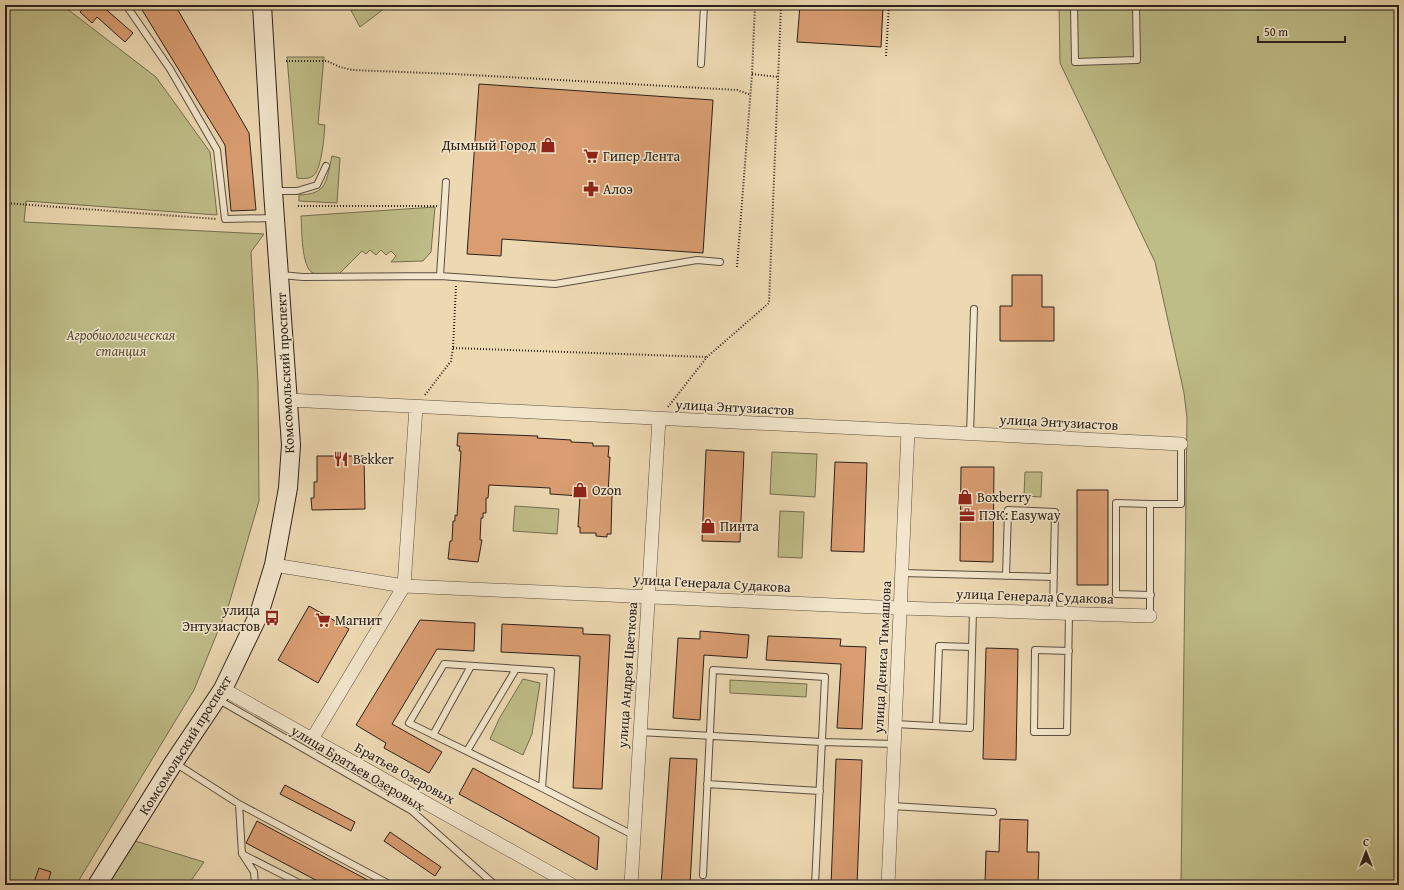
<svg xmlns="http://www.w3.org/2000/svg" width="1404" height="890" font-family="'Gentium Book Plus',serif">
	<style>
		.green { fill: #bebc87; stroke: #746e50 }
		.building { fill: #d99d71; stroke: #2b201a }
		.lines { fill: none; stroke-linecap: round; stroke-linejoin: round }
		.lane-casing { stroke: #5b4e40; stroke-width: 8 }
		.street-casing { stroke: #5b4e40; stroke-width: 14 }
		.secondary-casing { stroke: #2b201a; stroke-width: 20 }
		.path { stroke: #2b201a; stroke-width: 2; stroke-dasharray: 1 2; stroke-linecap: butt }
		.lane { stroke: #f3e6cc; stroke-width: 6 }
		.street { stroke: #f3e6cc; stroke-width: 13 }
		.secondary { stroke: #f3e6cc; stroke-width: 18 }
		.labels { text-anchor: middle; stroke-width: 3; stroke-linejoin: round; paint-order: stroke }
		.poi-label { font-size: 14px; fill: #2b201a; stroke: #f3e6cc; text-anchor: start }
		.park-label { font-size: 14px; font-style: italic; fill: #574f3b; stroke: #f3e6cc }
		.street-label { font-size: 14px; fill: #2b201a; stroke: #f3e6cc }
	</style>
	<rect width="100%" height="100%" fill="#ecd8b1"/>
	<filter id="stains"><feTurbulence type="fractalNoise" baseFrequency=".005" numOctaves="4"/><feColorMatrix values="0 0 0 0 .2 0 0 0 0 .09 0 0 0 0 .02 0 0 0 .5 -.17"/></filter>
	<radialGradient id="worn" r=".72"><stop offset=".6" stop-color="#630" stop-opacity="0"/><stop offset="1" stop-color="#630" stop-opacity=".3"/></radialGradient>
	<!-- green -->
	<path class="green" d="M5 5H62L156 77 210 152 217 215 26 201 24 222 264 234 251 252 258 382 259 501 229 604 194 690 76 885H5Z
		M348 5H389L360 27Z
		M1059 5H1399V885H1181L1187 418 1184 393 1155 262 1060 63Z
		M287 57H324L318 124 325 125C324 136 322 169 313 176 309 179 302 179 297 178Z
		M332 156 340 158 337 203 299 201V195C328 194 326 181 332 156Z
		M435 207 431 252 423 261 391 262 396 256 391 251 386 255 381 250 376 255 370 250 366 254 362 251 338 275C330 274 319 275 313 273 301 268 302 228 301 216Z
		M772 452 817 454 815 497 770 494Z
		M1025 472H1042L1041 497 1024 496Z
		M515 506 559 509 557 534 513 531Z
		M780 511 804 512 802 558 778 557Z
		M523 679 540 683 532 734 523 755 490 739 499 719Z
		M730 680 807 684 806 697 730 693Z
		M132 840 204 862 188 885H104Z"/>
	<!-- building -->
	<path class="building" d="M86 5H101L133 33 125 42 97 17 92 23 80 12Z
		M139 5H175L249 133 256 210 231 211 225 145Z
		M800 5 883 6 881 47 797 42Z
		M479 84 713 100 703 253 502 239 501 256 467 254Z
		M1012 275H1042V307H1054V341H1000V306H1012Z
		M458 433 538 436 537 438 571 440V442L593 443V446H609L608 457H610L608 495H612L611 534H607V537L596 536V533H580V527H578L580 496 550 494V488L489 485 488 498H486V513H483V518H481L480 540H482L478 562 448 559 450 541H452L453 521H455V515L457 516 461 451H459L460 446H457Z
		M706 450 744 452 740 542 702 541Z
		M317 456H364L365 509 312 510 311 498H314V482H317Z
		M835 462 867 463 864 552 831 551Z
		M961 467H994L993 562 960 561Z
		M1077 490H1108V585H1077Z
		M309 606 349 629 318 683 278 660Z
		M420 620 475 623 474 651 437 649 392 724 442 752 429 773 384 748 386 743 356 725Z
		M502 624 583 628V634L610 635 602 789 573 788 580 656 501 652Z
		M700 631 749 635 747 658 704 655 700 720 673 718 678 638 700 639Z
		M768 636 841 639 840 646 866 647 862 729 837 728 841 664 766 660Z
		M986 648 1018 649 1016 760 983 759Z
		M670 758 697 759 690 885H661Z
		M836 759 862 760 857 885H831Z
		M473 768 599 837 597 870 459 794Z
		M285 785 355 822 351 831 280 794Z
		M1000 819 1028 820 1027 852H1039L1038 885H985L986 851 999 852Z
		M257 821 377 885H325L246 843Z
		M390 832 441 867 435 876 384 841Z
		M39 868 51 872 47 885H33Z"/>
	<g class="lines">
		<!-- lane casing -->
		<g class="lane-casing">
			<path id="lane" d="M126 5 170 69 217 150 225 219 274 218
				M1074 5 1075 62 1137 60 1136 5
				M701 64 704 5
				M274 191H297L317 185 326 166
				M281 275 303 277 440 276 555 284 697 260 720 262
				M440 276 446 182
				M970 434 974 309
				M1150 504 1116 503V594L1151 595
				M902 573 1054 577
				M1006 576 1008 510 1055 512 1053 612
				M1150 616V504H1181V444
				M1069 651 1035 650 1034 732H1067L1069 613
				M219 700 412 811 495 885
				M895 724 970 728 973 610
				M936 726 939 646 972 647
				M639 732 822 742 894 744
				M433 735 471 666
				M467 751 516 669
				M175 763 239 804 242 854 303 885
				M707 784 820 791
				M542 788 409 723 444 664 551 671 542 788 633 835
				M239 804 391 885
				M892 806 993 812
				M243 855 254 872 255 885
				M703 875 713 670 825 677 815 885"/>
		</g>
		<!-- street casing -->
		<g class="street-casing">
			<path id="street" d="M288 400 1181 444
				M274 565 404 586 900 608 1150 616
				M223 689 572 885
				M312 739 404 586 416 407
				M631 885 659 419
				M888 885 908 431"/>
		</g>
		<!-- secondary casing -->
		<g class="secondary-casing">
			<path id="secondary" d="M97 885 174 762 223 689 259 614 274 565 288 488 291 445 273 191 262 5"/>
		</g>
		<!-- path -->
		<path class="path" d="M886 56 889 5
			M286 61H327L340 67 352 70 454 74 737 90 751 95
			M752 74 779 77
			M5 203 217 219
			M298 206H437
			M737 267 752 74 755 5
			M453 348 707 357
			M425 395 451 361 453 348 456 286
			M668 407 707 357 769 303 781 5"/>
		<!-- lane -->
		<use href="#lane" class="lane"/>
		<!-- street -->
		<use href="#street" class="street"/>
		<!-- secondary -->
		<use href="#secondary" class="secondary"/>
	</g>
	<!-- icons -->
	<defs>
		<g id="shop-bare" transform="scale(1.2)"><path d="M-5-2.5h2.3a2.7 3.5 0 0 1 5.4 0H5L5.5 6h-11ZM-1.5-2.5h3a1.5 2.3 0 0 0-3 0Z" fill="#8f2418" stroke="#f3e6cc" stroke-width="2.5" paint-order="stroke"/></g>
		<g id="supermarket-bare" transform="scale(1.2)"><path d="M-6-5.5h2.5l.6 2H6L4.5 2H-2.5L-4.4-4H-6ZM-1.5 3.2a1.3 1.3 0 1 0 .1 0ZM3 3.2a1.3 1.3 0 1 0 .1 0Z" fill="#8f2418" stroke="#f3e6cc" stroke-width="2.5" paint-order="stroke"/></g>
		<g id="pharmacy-bare" transform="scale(1.2)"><path d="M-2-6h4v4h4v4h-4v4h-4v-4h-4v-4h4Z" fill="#8f2418" stroke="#f3e6cc" stroke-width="2.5" paint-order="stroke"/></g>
		<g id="restaurant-bare" transform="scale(1.2)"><path d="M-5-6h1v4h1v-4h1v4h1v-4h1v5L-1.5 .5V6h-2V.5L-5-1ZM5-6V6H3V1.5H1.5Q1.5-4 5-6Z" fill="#8f2418" stroke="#f3e6cc" stroke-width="2.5" paint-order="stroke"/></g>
		<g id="office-bare" transform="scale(1.2)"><path d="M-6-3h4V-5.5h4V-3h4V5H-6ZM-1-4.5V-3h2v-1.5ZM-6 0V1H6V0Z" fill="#8f2418" stroke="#f3e6cc" stroke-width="2.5" paint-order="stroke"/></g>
		<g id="bus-bare" transform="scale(1.2)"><path d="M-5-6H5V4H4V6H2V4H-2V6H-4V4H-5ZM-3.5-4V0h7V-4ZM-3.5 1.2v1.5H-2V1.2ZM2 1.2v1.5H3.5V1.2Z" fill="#8f2418" stroke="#f3e6cc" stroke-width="2.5" paint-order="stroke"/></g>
	</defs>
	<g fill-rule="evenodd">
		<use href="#shop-bare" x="548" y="145"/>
		<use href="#supermarket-bare" x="591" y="156"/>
		<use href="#pharmacy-bare" x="591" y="189"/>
		<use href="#restaurant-bare" x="341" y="459"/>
		<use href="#shop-bare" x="580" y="490"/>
		<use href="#shop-bare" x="965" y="497"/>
		<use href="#office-bare" x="967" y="515"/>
		<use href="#shop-bare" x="708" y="526"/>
		<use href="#bus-bare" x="272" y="618"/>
		<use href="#supermarket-bare" x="323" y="620"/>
	</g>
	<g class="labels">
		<!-- poi labels -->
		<g class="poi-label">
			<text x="536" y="150" text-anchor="end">Дымный Город</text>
			<text x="603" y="161">Гипер Лента</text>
			<text x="603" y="194">Алоэ</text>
			<text x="353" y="464">Bekker</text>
			<text x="592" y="495">Ozon</text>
			<text x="977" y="502">Boxberry</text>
			<text x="979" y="520">ПЭК: Easyway</text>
			<text x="720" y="531">Пинта</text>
			<text x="260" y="615" text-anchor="end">улица<tspan x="260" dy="16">Энтузиастов</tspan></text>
			<text x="335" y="625">Магнит</text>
		</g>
		<!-- park labels -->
		<g class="park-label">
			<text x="121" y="340">Агробиологическая<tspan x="121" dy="16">станция</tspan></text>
		</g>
		<!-- street labels -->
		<g class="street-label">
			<text transform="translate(285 373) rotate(-93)" y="5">Комсомольский проспект</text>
			<text transform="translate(735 407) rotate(3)" y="5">улица Энтузиастов</text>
			<text transform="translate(1059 422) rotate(3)" y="5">улица Энтузиастов</text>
			<text transform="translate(712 583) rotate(3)" y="5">улица Генерала Судакова</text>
			<text transform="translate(1035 596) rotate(2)" y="5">улица Генерала Судакова</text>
			<text transform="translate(882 657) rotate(-87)" y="5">улица Дениса Тимашова</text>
			<text transform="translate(627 675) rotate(-86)" y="5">улица Андрея Цветкова</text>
			<text transform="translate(185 745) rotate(-58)" y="5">Комсомольский проспект</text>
			<text transform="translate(358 768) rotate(31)" y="5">улица Братьев Озеровых</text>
			<text transform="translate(405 773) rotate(29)" y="5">Братьев Озеровых</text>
		</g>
	</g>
	<!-- margin -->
	<rect width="1404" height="890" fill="none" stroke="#ecd8b1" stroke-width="20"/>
	<rect x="6" y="6" width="1392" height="878" fill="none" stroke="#2b201a" stroke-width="2"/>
	<rect x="10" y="10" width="1384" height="870" fill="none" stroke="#2b201a"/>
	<!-- north arrow -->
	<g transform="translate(1366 852)" stroke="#f3e6cc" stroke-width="3" paint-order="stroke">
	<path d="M0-3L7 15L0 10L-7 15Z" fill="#2b201a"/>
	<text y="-6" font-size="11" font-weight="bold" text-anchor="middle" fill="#2b201a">С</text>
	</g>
	<!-- scale -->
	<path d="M1258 36v6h87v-6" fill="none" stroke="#2b201a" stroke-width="2"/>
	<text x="1264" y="36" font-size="12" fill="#2b201a" stroke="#f3e6cc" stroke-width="3" paint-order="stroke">50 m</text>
	<rect width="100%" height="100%" filter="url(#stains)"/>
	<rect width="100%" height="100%" fill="url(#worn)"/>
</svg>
